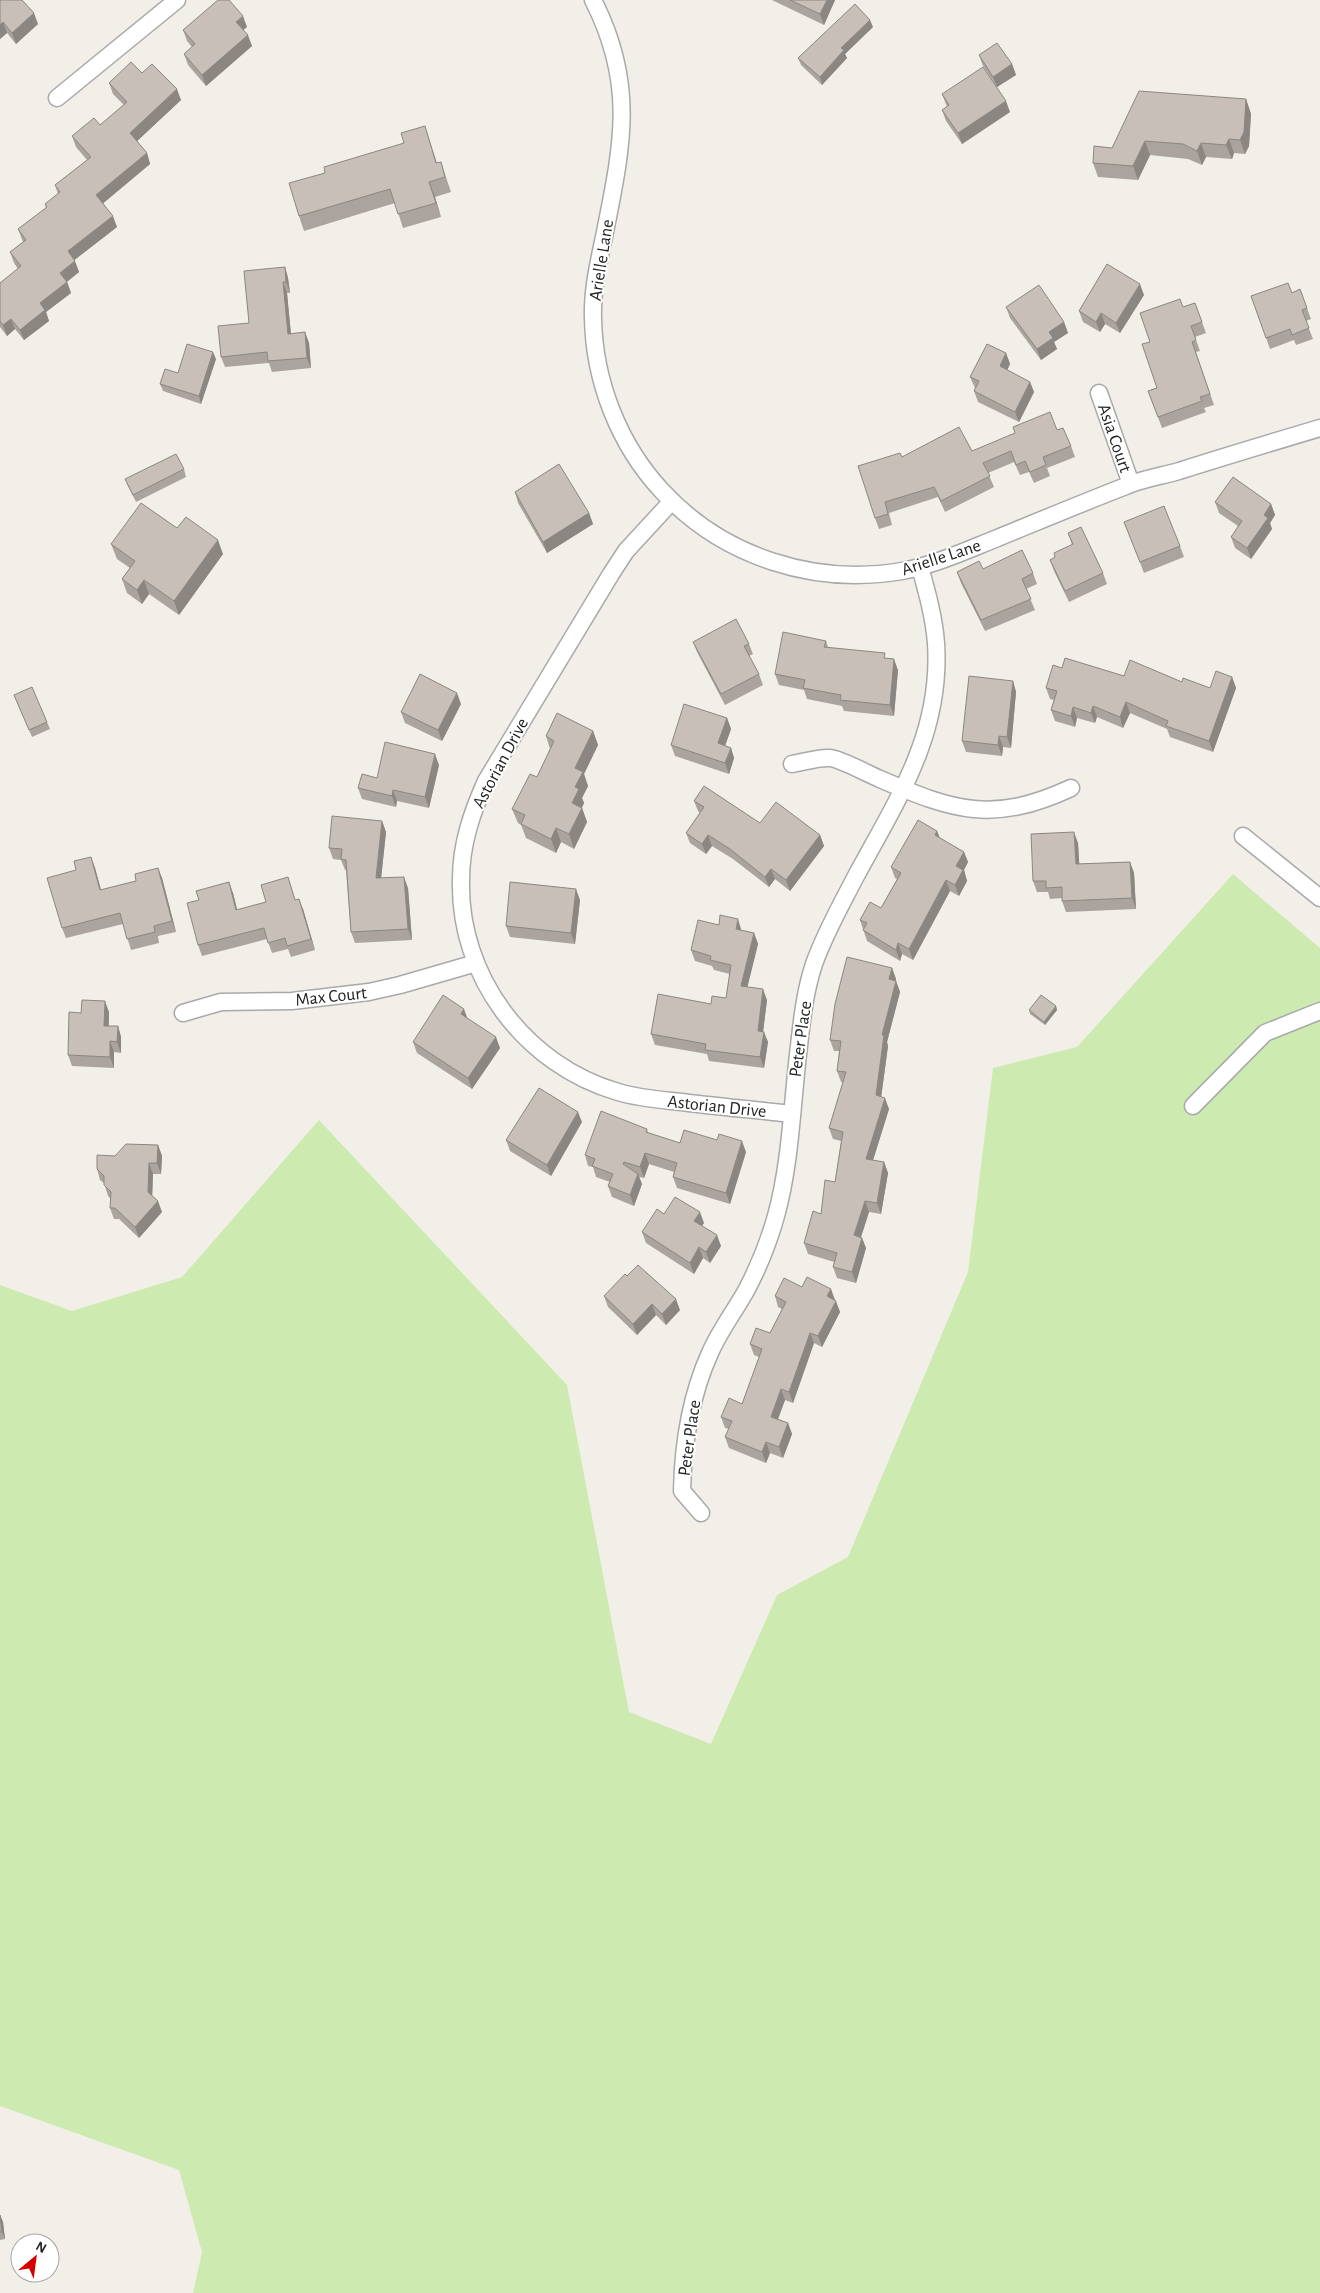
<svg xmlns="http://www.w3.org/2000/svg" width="1320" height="2293" font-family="'Alegreya Sans',sans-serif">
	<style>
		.grass { fill: #cdebb0 }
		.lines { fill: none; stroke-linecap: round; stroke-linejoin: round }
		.street-casing { stroke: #a9a9a9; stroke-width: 19 }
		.street { stroke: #fff; stroke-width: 16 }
		.wall { fill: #aba49e }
		.shaded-wall { fill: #8b8681 }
		.building { fill: #c7bfb8; stroke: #8b8681 }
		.labels { text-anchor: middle; stroke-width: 4; stroke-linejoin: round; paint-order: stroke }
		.street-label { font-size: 18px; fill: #222; stroke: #fff }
	</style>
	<rect width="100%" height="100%" fill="#f2efe9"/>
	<!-- grass -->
	<path class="grass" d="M1233 874 1320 948V2293H193L202 2252 179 2170 0 2106V1285L72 1311 182 1277 319 1120 567 1385 629 1712 711 1744 777 1595 848 1557 968 1272 993 1068 1077 1047Z"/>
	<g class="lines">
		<!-- street casing -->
		<g class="street-casing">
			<path id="street" d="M593 0C635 82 623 142 606 227 600 257 592 287 593 318 594 381 619 445 662 491 723 557 814 586 902 571 934 565 965 551 995 539 1039 521 1082 503 1126 486 1142 479 1162 476 1179 471 1226 456 1273 442 1320 428
				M57 98 177 0
				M1099 393 1131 484
				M672 501 626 551 611 574 486 781C472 812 461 844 461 879 458 976 525 1065 618 1092 641 1099 665 1100 689 1103 723 1107 757 1110 791 1114
				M792 764C804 762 819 757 830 758 841 759 868 774 880 779 954 811 993 824 1071 788
				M1243 836 1320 898
				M183 1013 221 1002 292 1001 369 992 400 985 476 963
				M1193 1106 1265 1033 1320 1011
				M701 1513 682 1491C683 1443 690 1397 710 1353 720 1330 735 1311 747 1289 759 1266 769 1241 776 1216 791 1162 792 1102 799 1046 802 1019 805 991 814 964 825 933 841 905 856 876 897 800 942 734 936 643 934 617 927 592 920 567"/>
		</g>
		<!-- street -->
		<use href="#street" class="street"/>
	</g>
	<!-- wall -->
	<path class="wall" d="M0 0 38 24 16 44 7 33 0 39Z
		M772 0H835L824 25Z
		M247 27 243 30 252 46 206 86 188 65 184 54 192 47 187 41 183 30Z
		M873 27 845 54 847 58 822 85 801 65 798 58Z
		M979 55 1012 64 1016 75 997 87 983 66Z
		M142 73 181 100 137 141 147 153 150 164 103 203 117 227 74 260 79 272 67 282 71 293 46 312 49 321 24 340 15 329 7 336 0 327V283L18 269 14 263 10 252 23 242 18 229 46 208 45 204 58 194 55 185 87 160 76 147 72 136 100 125 124 105 113 94 109 83Z
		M942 94 1010 112 962 144 946 121 942 110 947 107Z
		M1246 99 1251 114 1249 146 1245 154 1234 153 1232 159 1206 157 1202 165 1188 159 1150 155 1138 180 1098 177 1093 163 1112 148Z
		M425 126 437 163 441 162 451 192 435 197 441 217 403 228 395 203 304 231 299 216 404 143Z
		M285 267 288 278 290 293H287L291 334 305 332 309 343 311 368 272 372 269 363 225 367 221 357 249 323Z
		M1300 289 1311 319 1306 321 1313 339 1296 345 1294 340 1270 349 1251 296 1292 293Z
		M1144 295 1120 333 1105 324 1100 332 1083 322 1079 311Z
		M1195 303 1206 333 1195 337 1200 351 1196 352 1214 405 1204 408 1206 412 1162 428 1148 391 1157 388 1150 342 1183 307Z
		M1006 307 1064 322 1068 333 1054 342 1057 349 1041 360 1010 318Z
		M1006 353 1010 364 1007 370 1030 382 1034 392 1019 422 978 402 974 391 975 388 970 377Z
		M216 359 201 404 163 391 160 384 178 373Z
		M1057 430 1071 446 1075 457 1047 468 1050 476 1034 483 1029 472 1020 475 1014 462 988 473 994 487 945 512 938 497 889 513 892 525 879 529 875 518 902 457 972 451Z
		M184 469 186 477 136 502 128 486 125 479Z
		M515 492 589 513 593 524 547 553 518 503Z
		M1215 502 1271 504 1275 515 1270 523 1272 529 1251 559 1235 548 1231 537 1238 526 1219 513Z
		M1124 522 1180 546 1184 557 1144 573Z
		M177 528 223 554 179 615 149 594 142 604 127 593 122 579 130 568 117 559 111 544Z
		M1068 533 1103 573 1107 584 1069 602 1054 571 1050 560 1055 558 1072 545Z
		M983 569 1033 573 1037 584 1026 589 1035 610 985 631 961 583 957 572Z
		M826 641 828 647 887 658 898 670 894 716 844 711 842 706 807 699 804 690 779 685 775 674Z
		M693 642 749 644 753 654 749 656 759 674 763 685 725 705 697 652Z
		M1062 668 1182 682 1210 688 1232 677 1236 688 1213 752 1170 737 1167 729 1130 713 1123 728 1097 717 1095 723 1077 718 1075 727 1055 721 1051 710 1054 700 1050 699 1046 688Z
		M1013 681 1016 692 1011 748 1003 747 1002 756 966 752 962 741Z
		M14 695 47 722 50 729 32 737Z
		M461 704 442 741 405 723 401 712Z
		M727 718 731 729 725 746 731 748 734 758 729 774 675 756 671 745Z
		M593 731 598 745 584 774 588 786 582 798 584 803 582 808 587 822 574 849 561 842 556 853 526 838 521 825 518 823 512 809 537 777 550 749 546 736Z
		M439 765 429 808 397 801 396 807 362 799 358 788 377 778Z
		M694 801 760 823 820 835 824 846 790 891 775 879 769 887 733 859 712 846 706 854 690 843 686 833 700 813 698 811Z
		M382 821 386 832 381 878 408 888 412 940 355 943 351 932 346 870H345L341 860 333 859 329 848Z
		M937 831 940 838 964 852 968 862 964 870 967 881 959 896 950 891 913 960 902 954 900 961 867 941 860 920 881 908 897 879 895 878 891 867Z
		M1078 843 1079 864 1130 862 1134 873 1136 909 1066 912 1062 901V898L1050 899 1048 892H1037L1033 881Z
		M91 857 95 868 101 890 136 881 158 868 162 878 176 932 158 936 159 943 131 950 123 924 66 938 62 928 76 870Z
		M288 877 295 899 303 909 315 950 291 957 288 949 272 953 267 939 202 956 198 945 199 900 233 893 237 910 266 902Z
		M580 900 575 944 510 937 506 926Z
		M719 925 741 929V930L754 933 758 944 747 987 767 1000 763 1031 768 1042 764 1068 709 1061 707 1054 655 1045 651 1034 711 1004 726 998 730 974 714 970 712 966 695 961 691 950Z
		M892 968 896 979 895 981H896L900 992 887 1042 888 1046 881 1097 889 1109 873 1160 884 1162 888 1173 881 1214 869 1212 861 1237 862 1238 866 1248 856 1283 837 1278 833 1267 834 1262 808 1254 804 1243 821 1214 835 1182 841 1141 833 1139 829 1128 843 1082H841L837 1071 839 1051H834L830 1040Z
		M1056 1006 1057 1010 1045 1025 1030 1014 1029 1010Z
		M109 1012V1026H118L121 1037V1053L114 1052V1068L72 1066 68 1055 81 1013Z
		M467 1018 500 1048 472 1089 417 1053 413 1042Z
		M582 1122 551 1176 510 1151 506 1140Z
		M647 1129 648 1133 680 1143 746 1152 730 1204 677 1188 673 1177 674 1172 649 1164 644 1178 639 1177 642 1184 634 1206 612 1197 608 1186 610 1182 596 1177 593 1167 588 1166 585 1155Z
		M158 1145 162 1156 161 1174H153L152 1196 162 1212 139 1238 119 1219H114L110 1208V1198L108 1196 104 1183 100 1180 97 1169 115 1156Z
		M664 1214 704 1223 702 1226 721 1246 710 1263 703 1258 694 1274 646 1243 642 1232Z
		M627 1276 680 1310 666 1325 656 1315 637 1335 608 1307 604 1296Z
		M802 1287 831 1289 834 1300 840 1312 822 1347 814 1343 793 1403 785 1400 778 1419 788 1423 792 1434 783 1458 770 1453 766 1463 729 1448 725 1437 729 1429 725 1428 721 1417 742 1404 759 1357 754 1355 750 1344 770 1333 782 1309 778 1307 775 1296Z
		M0 2215 3 2222 5 2239 0 2240Z"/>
	<!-- shaded-wall -->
	<path class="shaded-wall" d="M827 0H835L824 25 820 14Z
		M34 13 38 24 16 44 12 33Z
		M243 16 247 27 240 33 236 22Z
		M870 20 873 27 845 54 847 58 822 85 820 77 841 48Z
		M3 22 7 33 0 39V25Z
		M248 35 252 46 206 86 202 75Z
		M1012 64 1016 75 997 87 993 77Z
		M177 89 181 100 134 144 130 133Z
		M1246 99 1251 114 1249 146 1245 154 1240 140Z
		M1006 101 1010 112 962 144 958 133Z
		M1229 139 1234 153 1232 159 1226 145Z
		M1145 141 1150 155 1138 180 1133 166Z
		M1201 143 1206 157 1202 165 1197 151Z
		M147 153 150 164 100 206 96 195Z
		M429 182 435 197 441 217 436 203Z
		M113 216 117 227 72 262 68 251Z
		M75 261 79 272 64 284 60 273Z
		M285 267 288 278 290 293 286 282Z
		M67 282 71 293 46 312 49 321 24 340 20 330 40 303Z
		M283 282 287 293 292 345 288 334Z
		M1140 284 1144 295 1120 333 1116 323Z
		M1101 313 1105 324 1100 332 1096 322Z
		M11 319 15 329 7 336 3 325Z
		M1064 322 1068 333 1054 342 1057 349 1041 360 1037 349 1049 332Z
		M305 332 309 343 311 368 307 358Z
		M213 352 216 359 201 404 199 396Z
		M1006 353 1010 364 1004 377 1000 366Z
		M1030 382 1034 392 1019 422 1015 412Z
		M1271 504 1275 515 1270 523 1272 529 1251 559 1247 548 1264 515Z
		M589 513 593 524 547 553 543 542Z
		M218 540 223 554 179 615 174 601Z
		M144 580 149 594 142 604 137 590Z
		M894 659 898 670 894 716 890 705Z
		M1232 677 1236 688 1213 752 1209 741Z
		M1013 681 1016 692 1011 748 1007 737Z
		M457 693 461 704 442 741 438 730Z
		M1126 702 1130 713 1123 728 1120 717Z
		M1093 706 1097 717 1095 723 1091 713Z
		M1073 707 1077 718 1075 727 1071 716Z
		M727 718 731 729 722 754 718 743Z
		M593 731 598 745 584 774 588 786 582 798 584 803 577 817 572 803 575 787V768Z
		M999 736 1003 747 1002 756 998 745Z
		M731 748 734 758 729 774 725 763Z
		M435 754 439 765 429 808 425 797Z
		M393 790 397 801 396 807 392 796Z
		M582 808 587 822 574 849 569 834Z
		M382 821 386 832 380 889 376 878Z
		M556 828 561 842 556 853 551 839Z
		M937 831 941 842 935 835Z
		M1074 832 1078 843 1080 875 1076 864Z
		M708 835 712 846 706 854 702 844Z
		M820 835 824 846 790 891 786 880Z
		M964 852 968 862 964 870 967 881 959 896 955 885 956 866Z
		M91 857 95 868 104 901 100 890Z
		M1130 862 1134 873 1136 909 1132 898Z
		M158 868 162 878 176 932 172 921Z
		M771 869 775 879 769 887 765 877Z
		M404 877 408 888 412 940 408 929Z
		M946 880 950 891 913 960 909 949Z
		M229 882 233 893 240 921 236 910Z
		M576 889 580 900 575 944 571 933Z
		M299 899 303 909 315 950 311 939Z
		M738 919 741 929 740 940 736 929Z
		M754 933 758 944 745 997 741 986Z
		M898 943 902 954 900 961 896 950Z
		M892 968 896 979 893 990 889 979Z
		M896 981 900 992 887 1042 888 1046 880 1106 876 1095 882 1035Z
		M763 989 767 1000 762 1041 758 1031Z
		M105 1001 109 1012 108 1037 104 1026Z
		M1056 1006 1057 1010 1045 1025 1044 1022Z
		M464 1009 468 1020 461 1014Z
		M118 1026 121 1037V1053L117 1042Z
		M764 1032 768 1042 764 1068 760 1057Z
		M496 1037 500 1048 472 1089 468 1078Z
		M110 1041 114 1052V1068L110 1057Z
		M885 1098 889 1109 870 1170 866 1159Z
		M578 1112 582 1122 551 1176 547 1165Z
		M742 1141 746 1152 730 1204 726 1193Z
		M158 1145 162 1156 161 1174 157 1163Z
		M645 1153 649 1164 644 1178 640 1167Z
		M884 1162 888 1173 881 1214 877 1203Z
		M149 1163 153 1174 152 1202 148 1192Z
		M638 1174 642 1184 634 1206 630 1195Z
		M158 1201 162 1212 139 1238 135 1227Z
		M865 1201 869 1212 858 1246 854 1235Z
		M700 1212 704 1223 698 1231 694 1221Z
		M717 1235 721 1246 710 1263 706 1252Z
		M862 1238 866 1248 856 1283 852 1272Z
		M699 1247 703 1258 694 1274 690 1263Z
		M831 1289 835 1300 831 1307 827 1296Z
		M676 1299 680 1310 666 1325 662 1314Z
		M836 1301 840 1312 822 1347 818 1336Z
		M652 1304 656 1315 637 1335 633 1324Z
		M810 1333 814 1343 793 1403 789 1392Z
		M781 1389 785 1400 775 1427 771 1417Z
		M788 1423 792 1434 783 1458 779 1447Z
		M766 1442 770 1453 766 1463 762 1452Z
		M0 2215 3 2222 5 2239 2 2232Z"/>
	<!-- building -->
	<path class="building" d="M0 0H22L34 13 12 33 3 22 0 25Z
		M218 0H229L243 16 236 22 248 35 202 75 184 54 195 44 183 30Z
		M790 0H827L820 14Z
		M855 4 870 20 841 48 844 50 820 77 798 58Z
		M997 43 1012 64 993 77 979 55Z
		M131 62 142 73 152 64 177 89 130 133 147 153 96 195 113 216 68 251 75 261 60 273 67 282 40 303 45 310 20 330 11 319 3 325 0 321V283L21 266 10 252 26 240 18 229 47 207 45 204 60 192 55 185 91 157 72 136 94 118 100 125 127 102 109 83Z
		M983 67 1006 101 958 133 942 110 949 105 942 94Z
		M1139 91 1246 99 1244 132 1240 140 1229 139 1226 145 1201 143 1197 151 1183 144 1145 141 1133 166 1093 163 1094 146 1112 148Z
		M425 126 436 163 441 162 445 177 429 182 436 203 398 214 390 189 299 216 289 183 325 173 324 167 404 143 401 133Z
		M1107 264 1140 284 1116 323 1101 313 1096 322 1079 311Z
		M285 267 286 282H283L288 334 305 332 307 358 268 361 267 352 221 357 218 326 249 323 244 271Z
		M1288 283 1292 293 1300 289 1307 308 1302 310 1309 328 1292 335 1290 329 1266 338 1251 296Z
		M1039 285 1064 322 1049 332 1053 338 1037 349 1006 307Z
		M1180 299 1183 307 1195 303 1202 322 1191 326 1196 340 1192 342 1210 394 1200 397 1202 401 1158 417 1148 391 1157 388 1142 344 1150 342 1140 313Z
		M187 344 213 352 199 396 160 384 165 369 178 373Z
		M987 344 1006 353 1000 366 1030 382 1015 412 974 391 979 381 970 377Z
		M1050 412 1057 430 1063 428 1071 446 1043 457 1046 465 1030 472 1025 461 1016 465 1011 451 983 463 990 476 941 501 934 487 885 502 888 514 875 518 858 466 900 453 902 457 959 427 972 451 1015 433 1013 427Z
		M176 454 184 469 133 495 125 479Z
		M559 464 589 513 543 542 515 492Z
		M1233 477 1271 504 1264 515 1268 518 1247 548 1231 537 1242 521 1215 502Z
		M141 503 177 528 186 517 218 540 174 601 144 580 137 590 122 579 135 561 111 544Z
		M1164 506 1180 546 1140 562 1124 522Z
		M1081 527 1103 573 1065 591 1050 560 1055 557 1054 553 1073 544 1068 533Z
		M1022 550 1033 573 1022 579 1031 599 981 620 957 572 979 561 983 569Z
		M736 619 749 644 744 646 759 674 721 694 693 642Z
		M783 632 826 641 824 647 885 653 884 658 894 659 890 705 840 700 841 695 803 688 805 680 775 674Z
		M1065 658 1124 676 1130 660 1182 682 1183 678 1210 688 1216 671 1232 677 1209 741 1166 726 1168 721 1126 702 1120 717 1093 706 1091 713 1073 707 1071 716 1051 710 1057 691 1046 688 1053 665 1062 668Z
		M420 674 457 693 438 730 401 712Z
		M969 676 1013 681 1007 737 999 736 998 745 962 741Z
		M32 687 47 722 29 730 14 695Z
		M684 704 727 718 718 743 731 748 725 763 671 745Z
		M557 713 593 731 575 768 583 772 575 787 579 789 572 803 582 808 569 834 556 828 551 839 521 824 525 815 512 809 530 774 537 777 554 741 546 736Z
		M385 742 435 754 425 797 393 790 392 796 358 788 362 774 377 778Z
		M704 786 760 823 776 802 820 835 786 880 771 869 765 877 730 849 708 835 702 844 686 833 704 807 694 801Z
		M332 816 382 821 376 878 404 877 408 929 351 932 346 860 341 859 342 849 329 848Z
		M918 820 937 831 935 835 964 852 956 866 963 870 955 885 946 880 909 949 898 943 896 950 863 930 867 923 860 920 870 902 881 908 901 873 891 867Z
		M1074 832 1076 864 1130 862 1132 898 1062 901V887L1046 888V881H1033L1031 834Z
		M91 857 100 890 136 881 135 874 158 868 172 921 154 926 155 932 127 939 120 913 62 928 47 878 76 870 74 861Z
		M288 877 295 900 299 899 311 939 287 946 285 938 268 943 264 928 198 945 187 903 199 900 196 891 229 882 236 910 266 902 261 885Z
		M510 882 576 889 571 933 506 926Z
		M720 915 738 919 736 929 754 933 741 986 763 989 758 1031 764 1032 760 1057 705 1050 706 1044 651 1034 658 994 711 1004 712 996 726 998 731 965 710 960 711 956 691 950 698 920 719 925Z
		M847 957 892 968 889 979 896 981 882 1035H884L876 1095 885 1098 866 1159 884 1162 877 1203 865 1201 854 1235 862 1238 852 1272 833 1267 837 1253 804 1243 813 1211 821 1214 825 1180 835 1182 843 1132 829 1128 846 1072 837 1071 841 1041 830 1040 835 1004Z
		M443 995 464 1009 461 1014 496 1037 468 1078 413 1042Z
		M1041 995 1056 1006 1044 1022 1029 1010Z
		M82 1000 105 1001 104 1026H118L117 1042 110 1041V1057L68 1055 69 1012 81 1013Z
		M539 1088 578 1112 547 1165 506 1140Z
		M601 1111 647 1129 646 1132 680 1143 684 1130 717 1140 719 1134 742 1141 726 1193 673 1177 677 1163 645 1153 640 1167 624 1162 623 1164 638 1174 630 1195 608 1186 613 1174 592 1166 595 1159 585 1155Z
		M126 1144 158 1145 157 1163H149L148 1192 158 1201 135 1227 115 1208H110L111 1192 104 1185V1176L97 1169V1155L115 1156Z
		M675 1197 700 1212 694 1221 717 1235 706 1252 699 1247 690 1263 642 1232 657 1209 664 1214Z
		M638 1265 676 1299 662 1314 652 1304 633 1324 604 1296 625 1274 627 1276Z
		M807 1277 831 1289 827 1296 836 1301 818 1336 810 1333 789 1392 781 1389 771 1417 788 1423 779 1447 766 1442 762 1452 725 1437 732 1421 721 1417 729 1398 742 1404 762 1349 750 1344 756 1328 770 1333 786 1302 775 1296 784 1278 802 1287Z
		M0 2215 2 2232H0Z"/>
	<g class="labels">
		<!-- street labels -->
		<g class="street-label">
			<text transform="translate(601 260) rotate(-81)" y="6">Arielle Lane</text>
			<text transform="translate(1115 438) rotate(71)" y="6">Asia Court</text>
			<text transform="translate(941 557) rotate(-18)" y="6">Arielle Lane</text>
			<text transform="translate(500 763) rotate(-62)" y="6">Astorian Drive</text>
			<text transform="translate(331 996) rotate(-6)" y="6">Max Court</text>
			<text transform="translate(800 1039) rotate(-82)" y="6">Peter Place</text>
			<text transform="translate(717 1106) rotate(6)" y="6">Astorian Drive</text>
			<text transform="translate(689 1438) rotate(-82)" y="6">Peter Place</text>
		</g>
	</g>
	<!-- north arrow -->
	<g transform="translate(35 2258) rotate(29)"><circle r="24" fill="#ffffff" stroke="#a7a7a7"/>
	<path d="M0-4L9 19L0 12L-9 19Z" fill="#d40000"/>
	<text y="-8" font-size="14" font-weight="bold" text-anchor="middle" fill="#222222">N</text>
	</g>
</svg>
